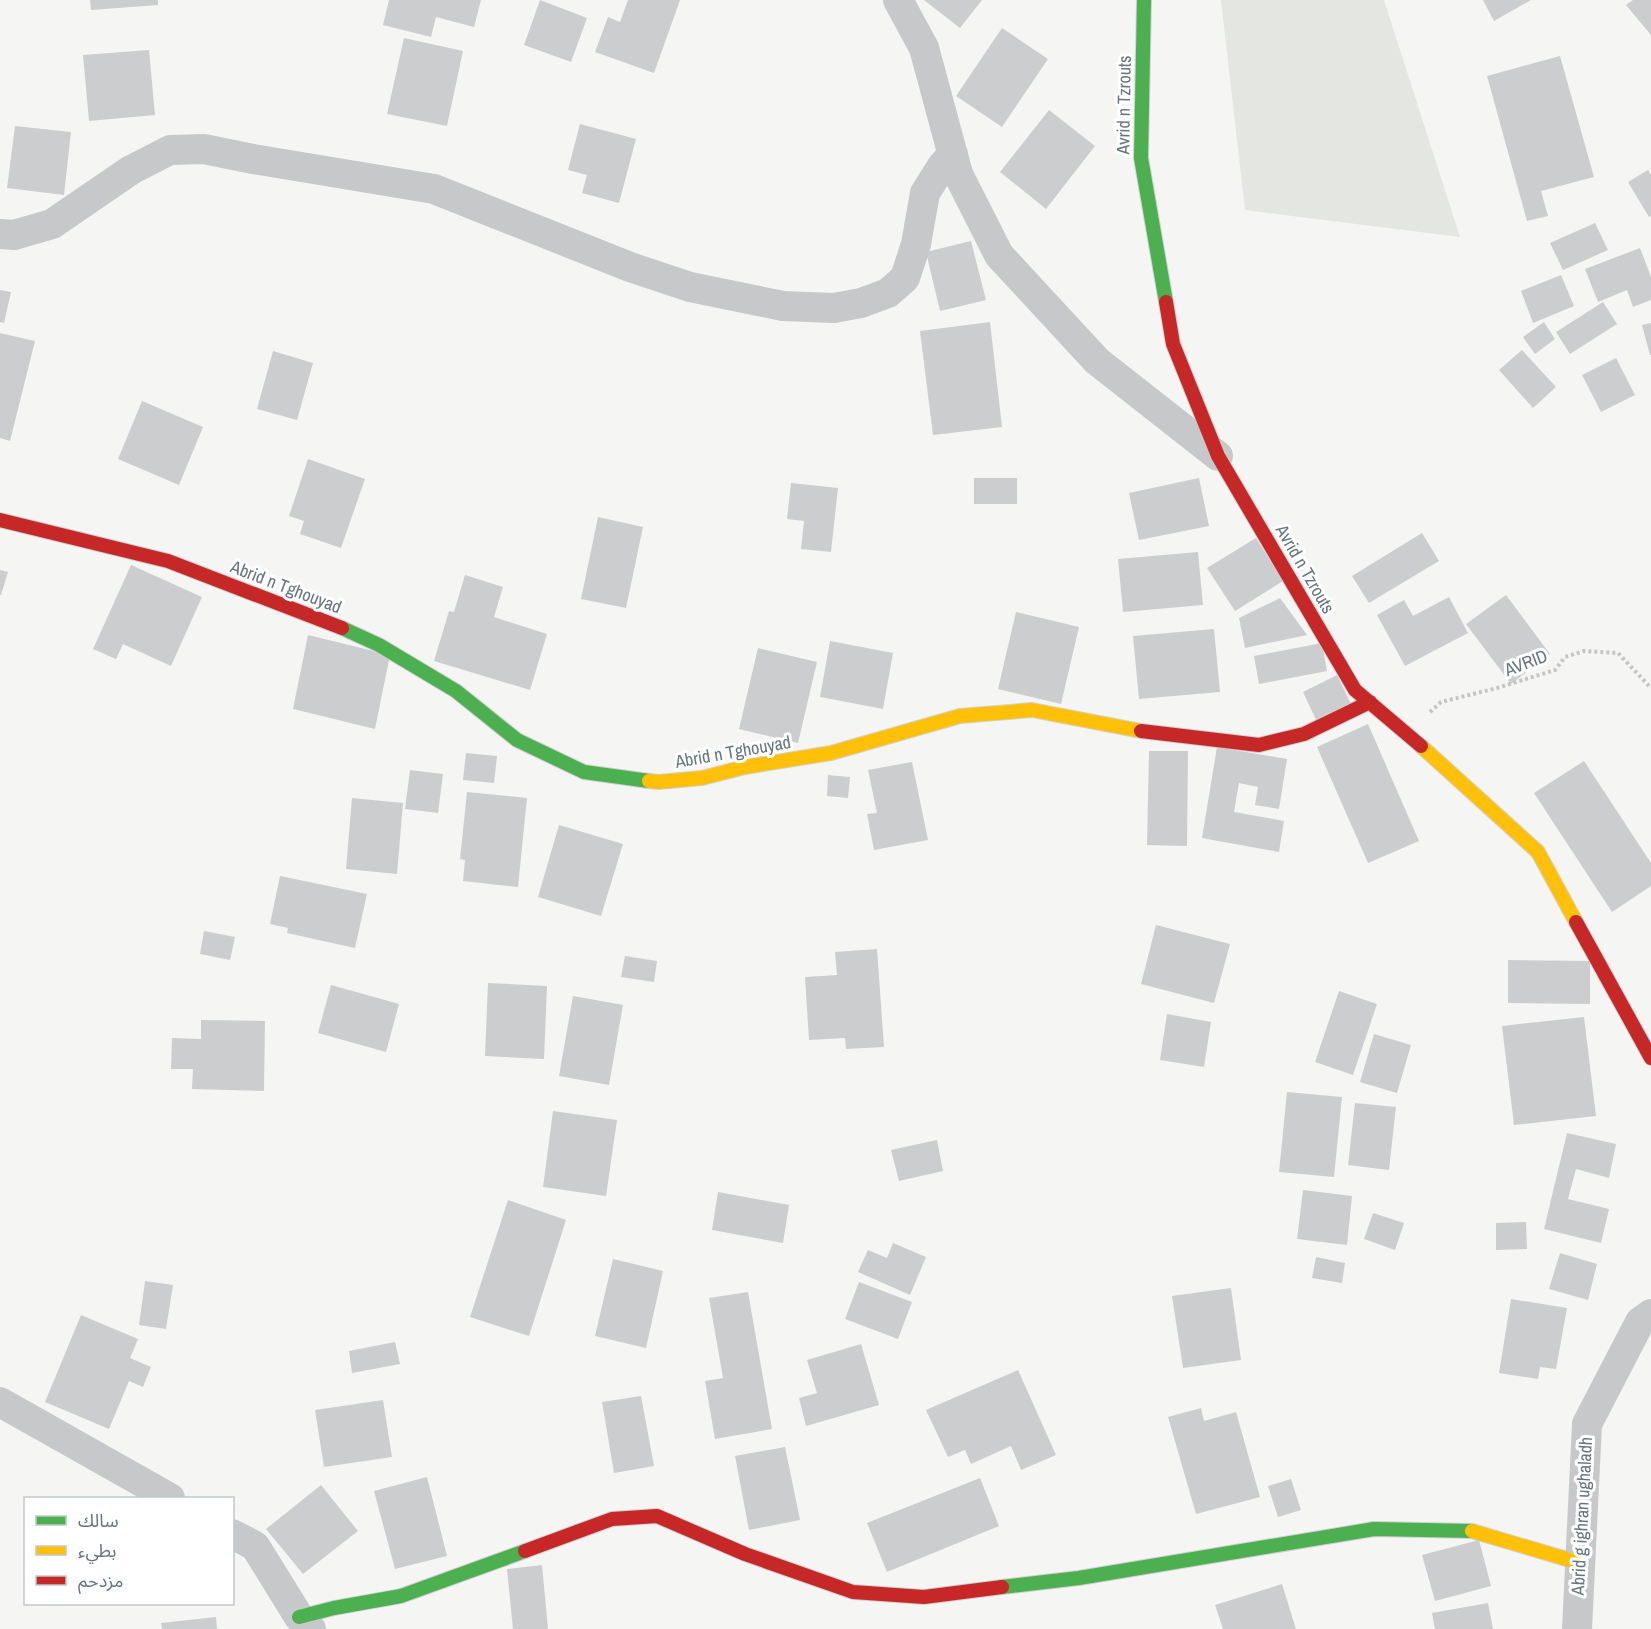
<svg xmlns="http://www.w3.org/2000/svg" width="1651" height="1629" font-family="'Archivo Narrow','Noto Sans Arabic',sans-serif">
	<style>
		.green { fill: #e4e6e2 }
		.building { fill: #cccdce }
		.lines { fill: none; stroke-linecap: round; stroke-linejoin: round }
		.fast-casing { stroke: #d0d1d1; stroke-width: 16 }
		.slow-casing { stroke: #d0d1d1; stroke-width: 16 }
		.jam-casing { stroke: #d0d1d1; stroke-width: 16 }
		.path { stroke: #c5c5c6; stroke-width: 4; stroke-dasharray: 3 3; stroke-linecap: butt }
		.street { stroke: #c6c8c9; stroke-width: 30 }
		.fast { stroke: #4caf50; stroke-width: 14 }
		.slow { stroke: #ffc107; stroke-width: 14 }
		.jam { stroke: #c62828; stroke-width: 14 }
		.labels { text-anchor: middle; stroke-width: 6; stroke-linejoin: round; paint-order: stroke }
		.street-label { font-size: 18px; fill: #65757b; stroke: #fff }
	</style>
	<rect width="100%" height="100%" fill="#f5f5f4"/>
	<!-- green -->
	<path class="green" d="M1221 0H1384L1460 237 1245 210Z"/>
	<!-- building -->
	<path class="building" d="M90 0H158V5L91 10Z
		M389 0H481L474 27 436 17 431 37 383 25Z
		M540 0 587 18 571 62 524 45Z
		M628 0H680L654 73 595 52 608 17 620 22Z
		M924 0H982L960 28Z
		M1483 0H1531L1494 21Z
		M1633 0H1651V35L1626 5Z
		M1002 28 1048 59 1002 127 956 96Z
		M404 38 463 51 447 126 387 114Z
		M149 50 155 115 89 121 83 55Z
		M1560 56 1594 177 1541 191 1548 216 1527 221 1487 76Z
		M1049 110 1095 146 1046 209 1000 172Z
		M580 124 636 139 619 203 582 193 587 175 568 170Z
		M15 126 71 132 64 195 7 188Z
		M1648 170 1651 175V216L1649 217 1628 182Z
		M1595 223 1608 250 1563 270 1550 243Z
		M971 241 986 300 940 311 926 252Z
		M1640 248 1651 277V300L1633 307 1627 290 1598 302 1585 269Z
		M1561 275 1574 306 1533 323 1521 291Z
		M0 290 11 292 4 323 0 322Z
		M1603 302 1617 324 1570 354 1556 332Z
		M990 322 1002 427 933 435 920 331Z
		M1544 322 1555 339 1535 354 1523 337Z
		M1651 323V355H1650L1642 325Z
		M0 333 35 341 10 441 0 438Z
		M1522 350 1556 387 1533 408 1499 370Z
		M273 351 313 363 297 420 257 409Z
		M1616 358 1635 395 1601 412 1582 375Z
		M142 401 203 427 179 485 118 459Z
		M308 459 365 479 341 548 300 534 304 521 289 516Z
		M974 478H1017V504H974Z
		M1199 478 1209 526 1139 540 1129 493Z
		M791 483 838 488 831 552 801 549 804 521 787 519Z
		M598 517 643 527 626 608 581 599Z
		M1422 533 1439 561 1369 603 1352 576Z
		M1256 538 1283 581 1235 611 1207 568Z
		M1198 552 1203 605 1123 612 1118 559Z
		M131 565 202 597 171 666 123 644 116 659 93 649Z
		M0 570 8 572 1 595H0Z
		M465 575 503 587 494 617 547 634 530 690 434 661 449 611 454 612Z
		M1506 595 1550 654 1511 684 1466 624Z
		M1449 597 1468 633 1405 666 1377 615 1404 600 1413 616Z
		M1280 598 1307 635 1245 648 1239 618Z
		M1016 612 1079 627 1061 704 998 689Z
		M1214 629 1220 692 1139 699 1133 636Z
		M308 635 390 655 375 729 293 709Z
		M830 641 893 653 883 709 820 697Z
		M1322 643 1327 671 1259 684 1254 656Z
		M758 648 817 662 798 743 739 729Z
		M1337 675 1352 706 1317 722 1303 692Z
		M1368 724 1419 841 1368 863 1317 747Z
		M1217 747 1287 759 1279 809 1255 805 1258 787 1239 783 1234 812 1284 821 1279 852 1202 838Z
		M1149 751H1188L1187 846 1147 845Z
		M466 753 497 756 494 783 463 780Z
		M1584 761 1651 863V886L1612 912 1534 793Z
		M912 762 928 840 874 850 867 814 877 813 868 770Z
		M410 770 443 774 438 813 405 809Z
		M828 775 850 777 848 798 827 796Z
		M467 792 527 798 518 887 463 881 465 860 460 859Z
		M352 798 403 803 397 874 346 869Z
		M559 825 623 844 601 916 538 897Z
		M280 876 367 894 355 948 287 933 288 928 270 924Z
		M1156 925 1230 944 1214 1003 1141 984Z
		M204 931 235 937 230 960 200 954Z
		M877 949 884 1047 846 1049 845 1038 809 1040 805 977 837 975 835 952Z
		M625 956 657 961 654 982 621 977Z
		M1508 960 1590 961V1004L1508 1003Z
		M488 983 547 986 544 1059 485 1056Z
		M331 985 399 1004 386 1052 318 1033Z
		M1339 991 1377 1004 1353 1075 1315 1062Z
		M573 996 623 1005 609 1085 559 1076Z
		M1167 1014 1211 1022 1204 1067 1160 1060Z
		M1584 1017 1596 1116 1514 1125 1502 1026Z
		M201 1020 265 1021 264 1091 192 1089 193 1069H171L172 1038 201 1039Z
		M1374 1034 1411 1045 1397 1093 1360 1082Z
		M1287 1092 1342 1097 1334 1177 1279 1172Z
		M1355 1103 1396 1107 1389 1170 1348 1165Z
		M553 1111 617 1120 606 1196 543 1187Z
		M1567 1133 1616 1144 1609 1178 1576 1169 1568 1199 1609 1209 1601 1243 1544 1229Z
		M937 1140 943 1171 899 1181 891 1150Z
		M1303 1190 1352 1196 1347 1245 1297 1239Z
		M718 1192 789 1205 783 1243 712 1230Z
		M508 1200 566 1220 529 1336 470 1317Z
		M1373 1213 1404 1223 1395 1250 1364 1239Z
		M1526 1222 1527 1249 1496 1250V1223Z
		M893 1243 926 1257 910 1295 858 1272 868 1250 887 1258Z
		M1560 1253 1597 1264 1588 1300 1549 1289Z
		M1316 1257 1345 1263 1342 1283 1312 1278Z
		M613 1259 663 1271 646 1348 595 1336Z
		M145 1281 173 1285 166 1329 139 1325Z
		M859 1282 912 1302 898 1339 845 1319Z
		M1231 1288 1241 1360 1183 1368 1172 1296Z
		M748 1292 772 1429 715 1439 705 1381 723 1378 709 1298Z
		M1511 1299 1567 1308 1556 1369 1540 1367 1538 1379 1499 1373Z
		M81 1315 138 1339 130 1358 151 1367 143 1387 129 1381 109 1429 45 1402Z
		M395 1342 400 1364 352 1373 349 1351Z
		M861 1344 879 1405 806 1426 799 1398 817 1393 807 1360Z
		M1018 1370 1056 1455 1021 1470 1011 1446 971 1464 965 1450 948 1457 926 1410Z
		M641 1396 654 1466 614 1473 602 1402Z
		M383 1400 392 1457 324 1467 315 1410Z
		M1201 1408 1204 1421 1236 1412 1260 1497 1196 1514 1168 1417Z
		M785 1447 800 1520 749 1530 735 1456Z
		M427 1477 447 1556 395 1569 374 1491Z
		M980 1478 999 1526 887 1572 867 1523Z
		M1291 1479 1301 1510 1278 1517 1268 1486Z
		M321 1485 358 1531 303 1574 266 1529Z
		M1479 1540 1491 1586 1435 1601 1422 1555Z
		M542 1565 548 1629H513L507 1569Z
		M1282 1584 1296 1629H1223L1215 1605Z
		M1488 1603 1493 1629H1435L1432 1613Z
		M216 1617 217 1629H162L161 1623Z"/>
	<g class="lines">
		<!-- fast casing -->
		<g class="fast-casing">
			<path id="fast" d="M1144 0 1141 158 1166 302
				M342 628 379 645 456 691 517 740 584 772 649 781
				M1002 1587 1079 1578 1374 1529 1472 1531
				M299 1617 334 1608 401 1596 525 1551"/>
		</g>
		<!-- slow casing -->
		<g class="slow-casing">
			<path id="slow" d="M1421 746 1538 852 1576 922
				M649 781 659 782 702 778 745 767 831 753 960 716 1032 710 1141 731
				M1472 1531 1580 1563"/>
		</g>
		<!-- jam casing -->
		<g class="jam-casing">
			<path id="jam" d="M1166 302 1173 344 1218 456 1355 690 1421 746
				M0 520 168 561 342 628
				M1141 731 1259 745 1304 734 1370 702
				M1576 922 1651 1058
				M525 1551 612 1519 657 1516 745 1554 853 1592 924 1597 1002 1587"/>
		</g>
		<!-- path -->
		<path class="path" d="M1430 712 1441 702 1497 688 1555 670 1565 657 1584 651 1618 653 1651 688"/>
		<!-- street -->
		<path class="street" d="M898 0 924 48 958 174 999 255 1097 361 1218 456
			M0 234 14 235 52 224 131 170 170 150 204 149 253 159 434 189 630 267 690 287 783 306 834 308 861 303 888 293 905 278 916 244 925 193 942 166 953 154
			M0 1402 170 1498
			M232 1534 255 1546 299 1617 311 1629
			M1577 1629 1587 1424 1640 1322 1651 1314"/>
		<!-- fast -->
		<use href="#fast" class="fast"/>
		<!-- slow -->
		<use href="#slow" class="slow"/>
		<!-- jam -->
		<use href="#jam" class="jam"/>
	</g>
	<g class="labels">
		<!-- street labels -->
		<g class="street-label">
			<text transform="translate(1124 105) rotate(-89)" y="6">Avrid n Tzrouts</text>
			<text transform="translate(1305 569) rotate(60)" y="6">Avrid n Tzrouts</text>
			<text transform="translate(286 587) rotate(21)" y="6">Abrid n Tghouyad</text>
			<text transform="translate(1526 663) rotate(-21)" y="6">AVRID</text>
			<text transform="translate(733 752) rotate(-10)" y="6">Abrid n Tghouyad</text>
			<text transform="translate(1582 1516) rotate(-87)" y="6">Abrid g ighran ughaladh</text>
		</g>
	</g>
	<!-- legend -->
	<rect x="24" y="1497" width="210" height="108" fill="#ffffff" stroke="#c1c8ca" stroke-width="1.5"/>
	<rect x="36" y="1516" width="30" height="9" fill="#4caf50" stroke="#c1c8ca" stroke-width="1.5"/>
	<text x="78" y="1527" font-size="18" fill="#65757b">سالك</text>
	<rect x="36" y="1546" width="30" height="9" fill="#ffc107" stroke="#c1c8ca" stroke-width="1.5"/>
	<text x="78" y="1557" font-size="18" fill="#65757b">بطيء</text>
	<rect x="36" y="1576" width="30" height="9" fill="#c62828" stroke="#c1c8ca" stroke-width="1.5"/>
	<text x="78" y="1587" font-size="18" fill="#65757b">مزدحم</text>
</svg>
